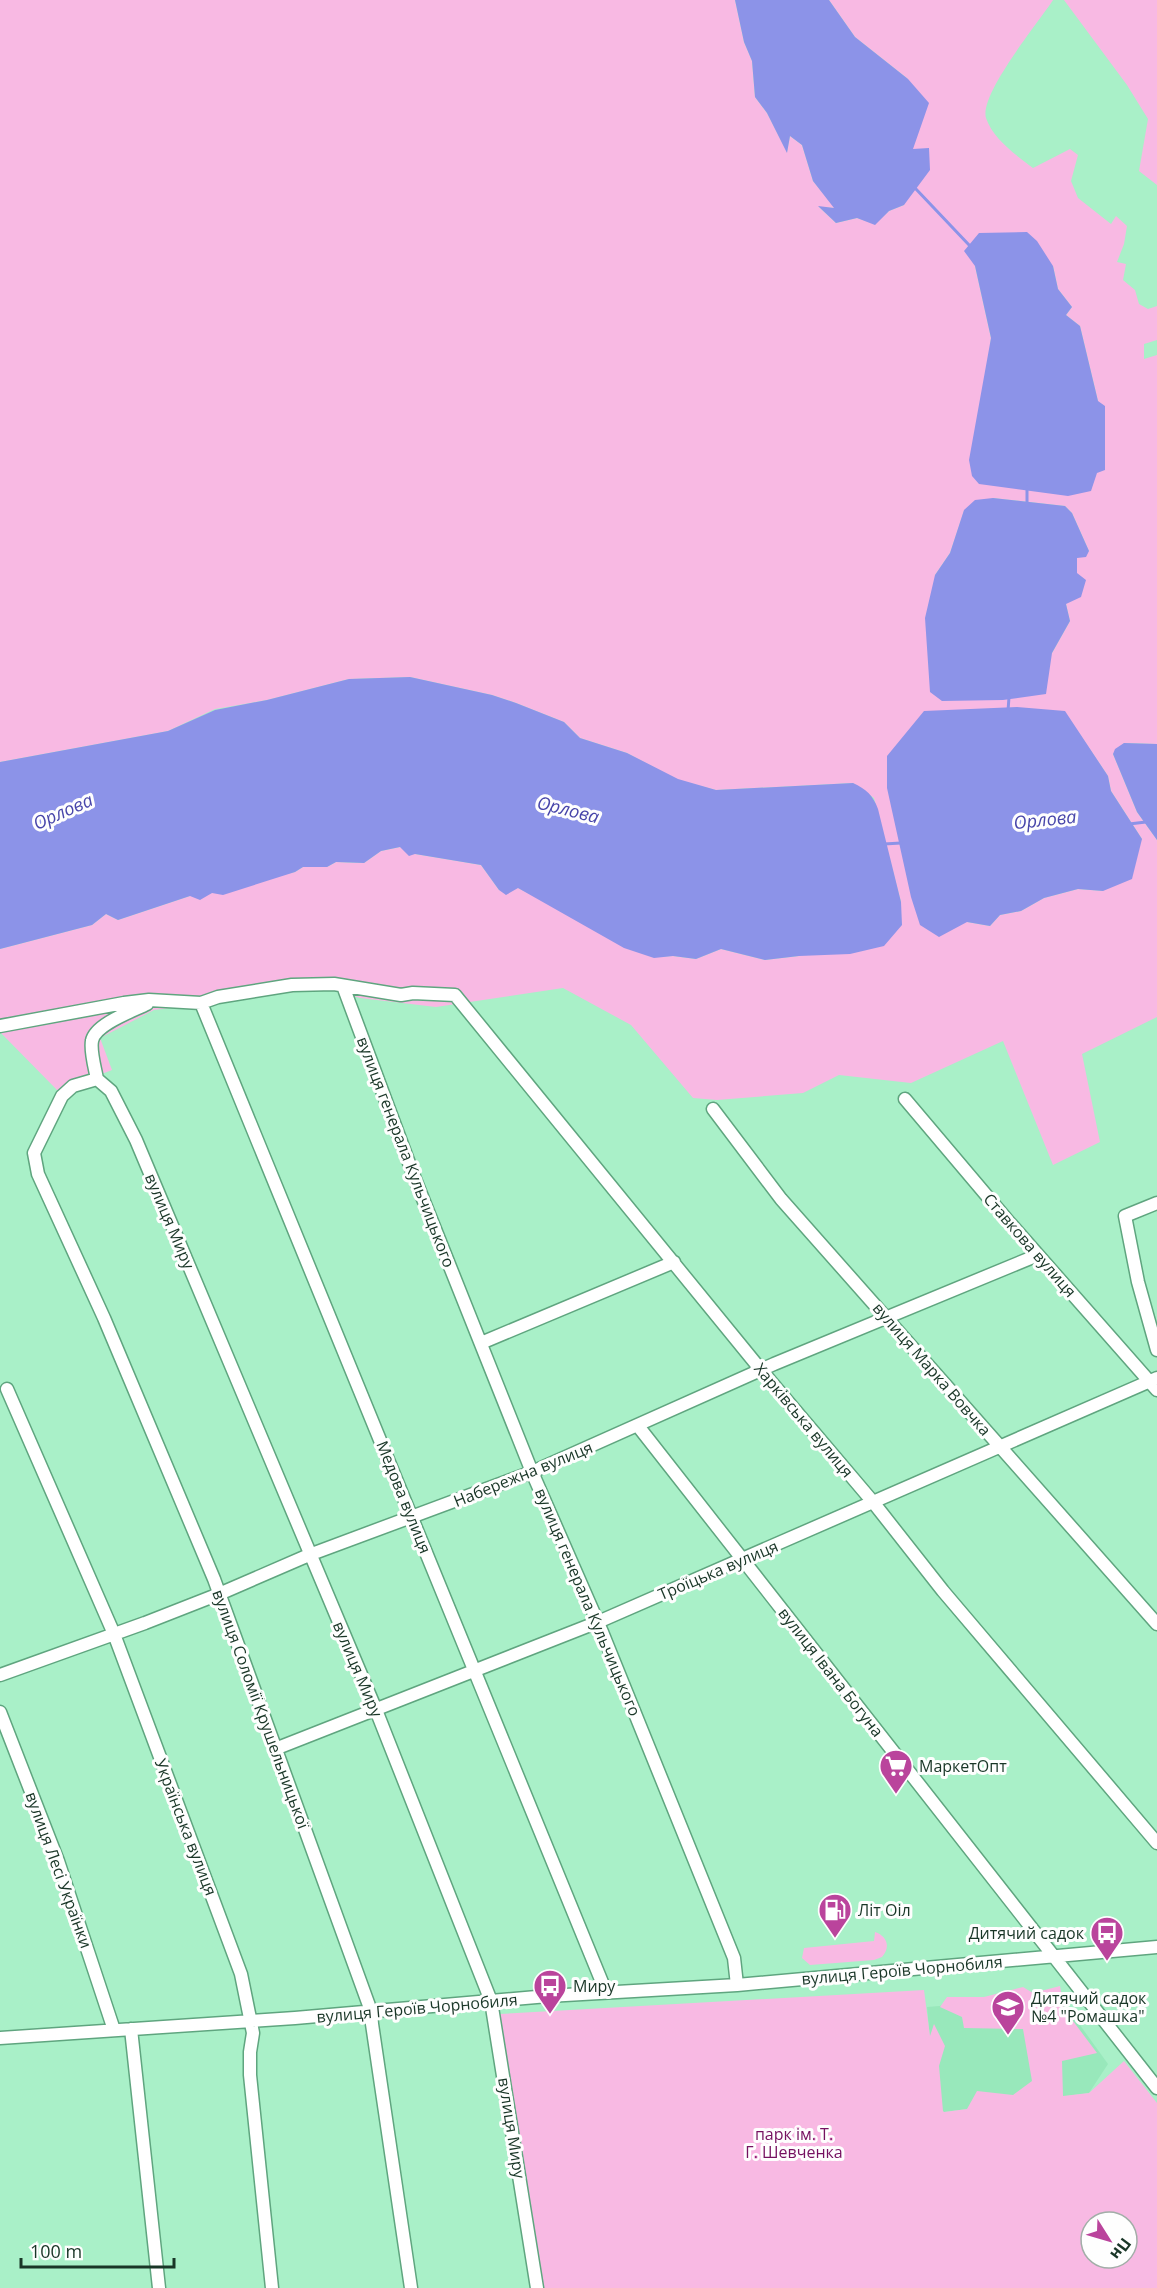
<svg xmlns="http://www.w3.org/2000/svg" width="1157" height="2288" font-family="'Open Sans',sans-serif">
	<style>
		.built { fill: #98e8bb }
		.green { fill: #f8b9e3; fill-rule: evenodd }
		.water { fill: #8c93e8 }
		.lines { fill: none; stroke-linecap: round; stroke-linejoin: round }
		.stream { stroke: #8c93e8; stroke-width: 3 }
		.minor-casing { stroke: #5fa57f; stroke-width: 15 }
		.minor { stroke: #fff; stroke-width: 12 }
		.labels { text-anchor: middle; stroke-width: 6; stroke-linejoin: round; paint-order: stroke }
		.street-label { font-size: 16px; fill: #193627; stroke: #fefefe }
		.poi-label { font-size: 16px; fill: #193627; stroke: #fefefe; text-anchor: start }
		.park-label { font-size: 16px; fill: #751160; stroke: #fefefe }
		.water-label { font-size: 18px; font-style: italic; fill: #4846aa; stroke: #fefefe }
	</style>
	<rect width="100%" height="100%" fill="#a9f0c8"/>
	<!-- built -->
	<path class="built" d="M1059 1996 1108 2064 1089 2093 937 2113 927 2007Z"/>
	<!-- green -->
	<path class="green" d="M0 0H735L744 42 752 61 755 97 767 113 787 152 790 136 802 145 813 181 835 208 819 207 836 223 857 218 875 224 889 211 904 205 913 149 908 79 855 37 829 0H1053C1039 22 979 94 986 118 993 139 1016 155 1033 168L1070 149 1078 155 1071 181 1078 198 1111 224 1116 216 1127 226 1124 244 1117 262 1126 264 1123 280 1135 290 1139 304 1148 309 1157 306V340L1144 344V359L1157 355V744L1124 743 1113 754 1137 812 1157 840V1017L1082 1054 1100 1142 1053 1165 1003 1041 911 1083 839 1075 803 1093 717 1100 693 1098 631 1025 563 988 436 1007 360 998 326 988 154 1010 100 1038 112 1070 58 1091 0 1032V949L92 925 106 914 118 920 190 896 212 893 295 872 303 867H327L336 862 364 863 381 851 400 847 415 854 481 865 499 890 518 888 654 957 673 956 696 959 721 949 765 960 799 956 901 902 874 798 853 783 716 790 678 780 627 753 580 738 564 722 516 703 492 695 410 677 349 679 267 700 215 709 168 731 0 762ZM975 266H1053L1058 289 1072 307 1066 315 1080 326 1098 401 988 363 991 338ZM993 498 1065 506 1072 513 1089 551 1077 558V573L1066 604 1070 621 1052 653 935 575 950 553 964 511ZM1079 733 1108 776 1111 791 1142 839 1103 891 1078 889 1044 898 1021 911 1000 915 990 926 967 922Z
		M1064 0H1157V185L1139 171 1148 119 1127 85Z
		M875 1932C887 1936 891 1947 882 1957L874 1960 810 1965 802 1958 804 1948 874 1941Z
		M1060 1986 1064 2009 1097 2053 1062 2061 1063 2096 1089 2093 1124 2061 1157 2103V2288H543L500 2014 924 1990 930 2036 934 2024 945 2046 939 2066 943 2111 944 2112 967 2109 977 2091 1013 2095 1032 2081 1023 2029 964 2028 962 2017 940 2007 947 1997H984L1023 1987 1033 1993ZM1091 2222H1127V2258H1091Z"/>
	<!-- water -->
	<path class="water" d="M735 0H829L855 37 908 79 929 103 913 149 929 148 930 170 904 205 889 211 875 225 857 218 836 223 818 206 834 208 813 181 802 145 790 136 787 153 767 113 755 97 752 61 744 42Z
		M1027 232 1037 241 1053 266 1058 289 1072 307 1066 315 1080 326 1098 401 1105 406V470L1097 473 1091 491 1068 496 979 484 972 476 969 460 991 338 975 266 964 251 979 233Z
		M993 498 1065 506 1072 513 1089 551 1086 557 1077 558V573L1086 580 1081 597 1066 604 1070 621 1052 653 1046 694 1003 700 942 701 930 692 925 618 935 575 950 553 964 510 975 500Z
		M410 677 492 695 516 703 564 722 580 738 627 753 678 779 716 790 853 783C866 789 873 795 878 809L901 902 902 925 884 946 850 954 799 956 765 960 721 949 696 959 673 956 654 958 624 948 518 888 506 895 499 890 481 865 415 854 409 856 400 847 381 851 364 863 336 862 327 867H303L295 872 223 895 212 893 200 900 190 896 118 920 106 914 92 925 0 949V762L168 731 215 710 267 700 349 679Z
		M1017 707 1065 711 1108 776 1111 791 1142 839 1132 879 1103 891 1078 889 1044 898 1021 911 1000 915 990 926 967 922 939 937 920 925 911 897 887 788V756L924 711Z
		M1124 743 1157 744V840L1137 812 1113 754 1115 749Z"/>
	<g class="lines">
		<!-- stream -->
		<path class="stream" d="M915 188 970 246
			M1027 505V487
			M1008 711 1009 697
			M1129 824 1146 822
			M884 844 901 843"/>
		<!-- minor casing -->
		<g class="minor-casing">
			<path id="minor" d="M343 986 415 1179 532 1472 602 1632 734 1958 737 1985
				M201 1003 606 1992
				M0 1026 124 1003 149 1000 201 1003 218 997 292 985 334 984 401 995 413 993 455 995 761 1370 873 1502 943 1591 1157 1843
				M97 1079 73 1086 62 1096 34 1153 38 1174 104 1318 214 1579 371 2011 372 2024 411 2288
				M97 1079 111 1091 136 1140 376 1710 491 2001 537 2288
				M97 1079C95 1068 90 1051 92 1041 95 1024 133 1011 147 1004
				M905 1099 1009 1222 1157 1390
				M713 1109 781 1199 1157 1624
				M1157 1203 1125 1216 1138 1282 1157 1350
				M481 1343 674 1262
				M7 1389 114 1634 241 1974 253 2033 250 2052V2075L272 2288
				M638 1426 1157 2088
				M0 1675 145 1623 219 1594 309 1555 532 1472 774 1364 1038 1255
				M0 1712 58 1861 114 2030
				M275 1749 598 1622 1157 1378
				M131 2029 159 2288
				M0 2038 295 2018 548 1996 737 1985 1157 1947"/>
		</g>
		<!-- minor -->
		<use href="#minor" class="minor"/>
	</g>
	<!-- icons -->
	<defs>
		<g id="supermarket-pin" transform="scale(1.725)"><path d="M0 17L-7.5 6A9.5 9.5 0 1 1 7.5 6Z" fill="#ba449c" stroke="#fefefe"/><path d="M-6-5.5h2.5l.6 2H6L4.5 2H-2.5L-4.4-4H-6ZM-1.5 3.2a1.3 1.3 0 1 0 .1 0ZM3 3.2a1.3 1.3 0 1 0 .1 0Z" fill="#fff"/></g>
		<g id="fuel-pin" transform="scale(1.725)"><path d="M0 17L-7.5 6A9.5 9.5 0 1 1 7.5 6Z" fill="#ba449c" stroke="#fefefe"/><path d="M-5.5-6h7V0h2V4h1.3V-2.5L3-4.5l.8-.8L6-3V5H2.5V1h-1V6h-7ZM-4.2-4.7v3.2H.2V-4.7Z" fill="#fff"/></g>
		<g id="bus-pin" transform="scale(1.725)"><path d="M0 17L-7.5 6A9.5 9.5 0 1 1 7.5 6Z" fill="#ba449c" stroke="#fefefe"/><path d="M-5-6H5V4H4V6H2V4H-2V6H-4V4H-5ZM-3.5-4V0h7V-4ZM-3.5 1.2v1.5H-2V1.2ZM2 1.2v1.5H3.5V1.2Z" fill="#fff"/></g>
		<g id="school-pin" transform="scale(1.725)"><path d="M0 17L-7.5 6A9.5 9.5 0 1 1 7.5 6Z" fill="#ba449c" stroke="#fefefe"/><path d="M0-5L7-2L0 1L-7-2ZM-4 1L0 2.5L4 1V4Q0 6-4 4Z" fill="#fff"/></g>
	</defs>
	<g fill-rule="evenodd">
		<use href="#supermarket-pin" x="896" y="1766"/>
		<use href="#fuel-pin" x="835" y="1910"/>
		<use href="#bus-pin" x="1107" y="1933"/>
		<use href="#bus-pin" x="550" y="1986"/>
		<use href="#school-pin" x="1008" y="2007"/>
	</g>
	<g class="labels">
		<!-- street labels -->
		<g class="street-label">
			<text transform="translate(406 1152) rotate(69)" y="6">вулиця генерала Кульчицького</text>
			<text transform="translate(170 1221) rotate(67)" y="6">вулиця Миру</text>
			<text transform="translate(1030 1245) rotate(49)" y="6">Ставкова вулиця</text>
			<text transform="translate(932 1369) rotate(49)" y="6">вулиця Марка Вовчка</text>
			<text transform="translate(804 1420) rotate(50)" y="6">Харківська вулиця</text>
			<text transform="translate(523 1474) rotate(-22)" y="6">Набережна вулиця</text>
			<text transform="translate(404 1497) rotate(68)" y="6">Медова вулиця</text>
			<text transform="translate(718 1570) rotate(-23)" y="6">Троїцька вулиця</text>
			<text transform="translate(588 1602) rotate(67)" y="6">вулиця генерала Кульчицького</text>
			<text transform="translate(358 1669) rotate(67)" y="6">вулиця Миру</text>
			<text transform="translate(831 1672) rotate(52)" y="6">вулиця Івана Богуна</text>
			<text transform="translate(261 1709) rotate(70)" y="6">вулиця Соломії Крушельницької</text>
			<text transform="translate(186 1827) rotate(69)" y="6">Українська вулиця</text>
			<text transform="translate(59 1870) rotate(70)" y="6">вулиця Лесі Українки</text>
			<text transform="translate(902 1970) rotate(-5)" y="6">вулиця Героїв Чорнобиля</text>
			<text transform="translate(417 2008) rotate(-5)" y="6">вулиця Героїв Чорнобиля</text>
			<text transform="translate(512 2128) rotate(81)" y="6">вулиця Миру</text>
		</g>
		<!-- poi labels -->
		<g class="poi-label">
			<text x="919" y="1772">МаркетОпт</text>
			<text x="858" y="1916">Літ Оіл</text>
			<text x="1084" y="1939" text-anchor="end">Дитячий садок</text>
			<text x="573" y="1992">Миру</text>
			<text x="1031" y="2004">Дитячий садок<tspan x="1031" dy="18">№4 "Ромашка"</tspan></text>
		</g>
		<!-- park labels -->
		<g class="park-label">
			<text x="794" y="2140">парк ім. Т.<tspan x="794" dy="18">Г. Шевченка</tspan></text>
		</g>
		<!-- water labels -->
		<g class="water-label">
			<text transform="translate(568 810) rotate(14)" y="6">Орлова</text>
			<text transform="translate(63 812) rotate(-24)" y="6">Орлова</text>
			<text transform="translate(1045 820) rotate(-6)" y="6">Орлова</text>
		</g>
	</g>
	<!-- north arrow -->
	<g transform="translate(1109 2240) rotate(127)"><circle r="28" fill="#fefefe" stroke="#a2aea8" stroke-width="1.5"/>
	<path d="M0-4.5L10 22L0 15L-10 22Z" fill="#ba449c"/>
	<text y="-9" font-size="16" font-weight="bold" text-anchor="middle" fill="#193627">Пн</text>
	</g>
	<!-- scale -->
	<path d="M21 2258v9h153v-9" fill="none" stroke="#193627" stroke-width="3"/>
	<text x="30" y="2258" font-size="18" fill="#193627" stroke="#fefefe" stroke-width="4.5" paint-order="stroke">100 m</text>
</svg>
